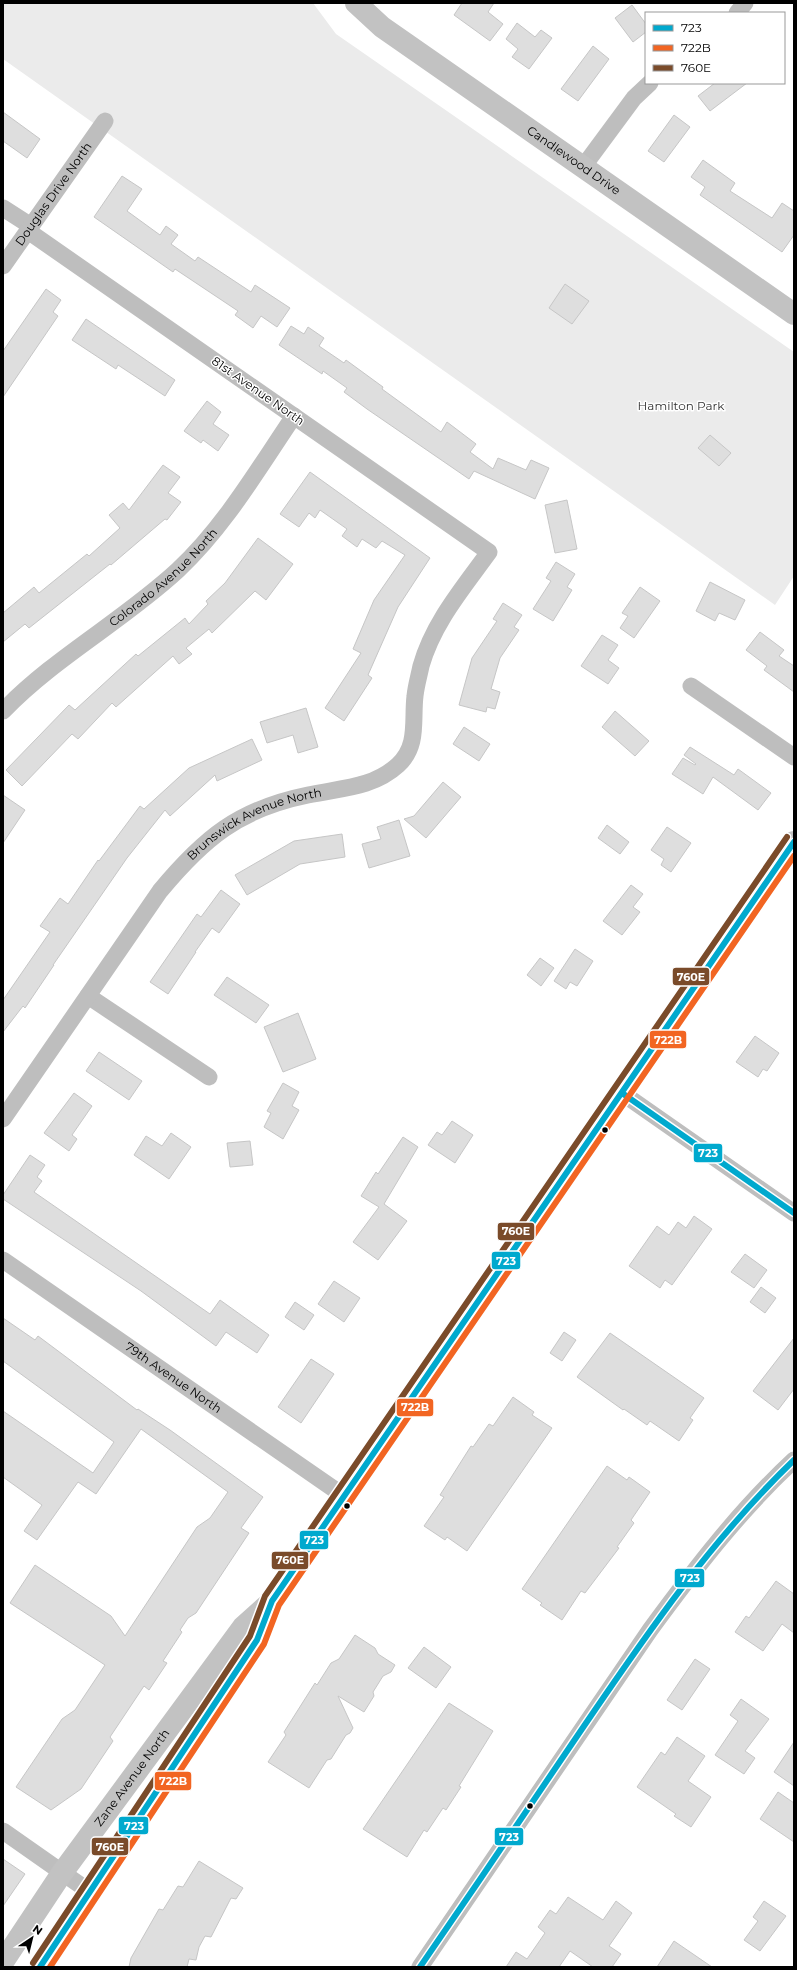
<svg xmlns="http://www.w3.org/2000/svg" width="797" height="1970" font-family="Montserrat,sans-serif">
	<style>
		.green { fill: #ebebeb }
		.building { fill: #dedede; stroke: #c6c6c6 }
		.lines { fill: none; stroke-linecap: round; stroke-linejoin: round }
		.street { stroke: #bebebe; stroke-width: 17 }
		.secondary { stroke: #c2c2c2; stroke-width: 22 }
		.bus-1-casing { stroke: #fff; stroke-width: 9 }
		.bus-2-casing { stroke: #fff; stroke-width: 9 }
		.bus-3-casing { stroke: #fff; stroke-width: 9 }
		.bus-1 { stroke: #00a9ce; stroke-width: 6 }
		.bus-2 { stroke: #f26522; stroke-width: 6 }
		.bus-3 { stroke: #7a4b2a; stroke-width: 6 }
		.bus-dot { fill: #000; stroke: #fff; stroke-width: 1.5 }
		.labels { text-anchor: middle; stroke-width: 3; stroke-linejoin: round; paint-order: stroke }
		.street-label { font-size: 12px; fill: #000; stroke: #fff }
		.park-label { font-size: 12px; fill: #313131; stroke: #fff }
		.line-badge { stroke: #fff; stroke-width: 1.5 }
		.badge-label { font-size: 11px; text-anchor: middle; font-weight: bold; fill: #fff }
	</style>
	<rect width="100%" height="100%" fill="#fff"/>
	<!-- green -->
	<path class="green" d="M3 3H313L336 34 794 352V576L775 605 3 59Z"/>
	<!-- building -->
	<path class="building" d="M462 3H494L488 12 503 24 490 41 454 15Z
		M632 5 646 24V32L633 42 615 18Z
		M517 23 535 37 541 30 552 38 529 69 512 57 518 49 506 39Z
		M593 46 609 59 578 101 561 89Z
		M715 83H747L710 111 698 96Z
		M3 112 40 139 27 158 3 141Z
		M674 115 690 127 664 162 648 151Z
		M703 160 735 183 730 191 772 218 782 203 794 211V235L782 252 700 195 705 187 691 177Z
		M122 176 142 189 127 211 160 235 166 226 178 235 171 244 195 261 198 257 251 292 255 285 290 308 277 327 261 316 253 328 235 315 238 311 175 269 173 272 94 217Z
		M565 284 589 301 572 324 549 308Z
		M46 289 61 300 53 312 58 316 3 397V351Z
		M86 319 175 380 165 396 118 365 116 369 72 340Z
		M291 326 304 334 308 327 324 338 319 346 344 363 346 360 383 387 382 389 441 432 447 422 476 444 470 452 493 469 498 458 526 470 531 460 549 468 535 499 474 471 469 479 367 409 344 392 347 388 323 371 322 374 279 345Z
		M207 401 221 412 213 424 229 435 218 451 203 440 201 443 184 431Z
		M710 435 731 453 719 466 698 448Z
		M163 465 180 477 168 493 181 502 167 520 165 519 111 565 110 564 29 628 25 624 3 642V613L34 587 39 593 87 554 89 556 120 528 109 515 123 503 129 510Z
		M310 472 430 558 398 607 368 675 372 678 344 721 325 708 361 653 353 649 374 600 405 555 382 541 376 548 362 539 357 547 342 536 347 529 320 510 315 518 309 513 299 527 280 514Z
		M567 500 577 549 555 553 545 505Z
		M258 538 293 564 266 600 255 591 212 633 209 629 186 648 192 654 179 664 173 656 116 707 112 703 78 739 72 734 22 786 6 770 69 705 75 710 136 654 138 656 185 618 189 624 208 604 206 601 225 583Z
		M556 562 575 574 567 587 572 590 553 621 533 609 551 581 546 578Z
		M710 582 745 600 735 620 719 613 715 621 696 611Z
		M640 587 660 601 634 638 620 628 628 616 622 613Z
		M503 603 522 615 514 627 519 630 500 658 491 689 500 692 495 709 487 707 486 712 459 705 472 658 497 621 493 619Z
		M760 632 784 650 779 656 794 666V692L764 670 767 666 746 650Z
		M602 635 618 645 608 660 619 668 608 684 581 666Z
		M306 708 318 747 298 753 293 735 267 743 260 722Z
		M615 711 649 741 635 756 602 727Z
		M464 727 490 744 479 761 453 744Z
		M252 739 262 760 217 781 215 775 170 816 165 810 127 858 53 965H54L25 1008 23 1006 3 1032V1000L50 932 40 926 60 898 68 904 98 860 99 861 140 806 144 809 189 768Z
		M690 747 734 775 738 769 771 793 758 810 713 777 703 794 672 774 683 758 695 765 696 764 684 755Z
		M443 782 461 797 426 838 404 819 414 816Z
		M3 795 25 810 3 843Z
		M399 820 410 856 369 868 362 844 381 839 377 827Z
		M607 825 629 842 620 854 598 838Z
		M667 827 691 843 671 872 661 865 664 859 651 850Z
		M342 834 345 857 300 864 247 895 235 875 294 841Z
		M631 885 643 894 633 907 640 912 622 935 603 921Z
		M221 890 240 904 219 933 212 928 195 952H196L168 994 150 982 197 914 201 917Z
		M575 949 593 961 577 986 570 982 566 989 554 981Z
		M540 958 554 968 541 986 527 975Z
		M227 977 269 1005 256 1023 214 995Z
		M298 1013 316 1059 283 1072 264 1027Z
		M755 1036 779 1053 767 1071 763 1069 758 1077 736 1062Z
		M99 1052 142 1081 129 1100 86 1071Z
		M283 1083 299 1092 292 1106 299 1110 283 1139 264 1127 271 1113 267 1111Z
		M74 1093 92 1106 72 1135 77 1139 69 1151 44 1133Z
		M452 1121 473 1135 455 1163 428 1145 437 1132 442 1135Z
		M171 1133 191 1147 169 1179 134 1155 146 1136 162 1146Z
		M403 1137 418 1147 384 1204 407 1221 378 1260 353 1242 379 1207 361 1196 376 1172 378 1174Z
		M250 1141 253 1165 230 1167 227 1143Z
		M30 1155 45 1165 37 1177 42 1181 34 1192 210 1314 220 1300 269 1335 257 1353 226 1332 216 1346 141 1291 3 1199V1195Z
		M694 1216 712 1229 672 1285 665 1280 660 1288 629 1266 657 1226 669 1235 678 1222 686 1228Z
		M745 1254 767 1270 754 1288 731 1272Z
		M334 1281 360 1298 344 1322 318 1304Z
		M761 1287 776 1298 765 1313 750 1302Z
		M295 1302 314 1315 304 1330 285 1317Z
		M3 1318 35 1340 38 1336 137 1410 138 1409 170 1430 263 1497 241 1528 249 1533 196 1613 188 1618 180 1630 182 1632 163 1661 167 1663 149 1690 144 1686 110 1737 113 1741 81 1789 51 1810 16 1787 62 1719 75 1710 105 1665 10 1603 35 1565 111 1616 125 1636 197 1527 210 1518 228 1492 141 1429 96 1494 78 1482 37 1540 24 1531 42 1505 3 1477V1411L93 1473 114 1442 3 1361Z
		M564 1332 576 1340 562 1361 550 1353Z
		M610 1333 704 1398 690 1418 693 1420 679 1441 650 1421 647 1425 624 1409 623 1410 577 1377Z
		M794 1338V1389L778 1410 753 1391Z
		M311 1359 334 1374 301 1423 278 1407Z
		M513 1397 534 1412 532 1415 552 1428 467 1551 447 1537 445 1540 424 1526 444 1497 440 1495 471 1446 473 1447 489 1424 493 1426Z
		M607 1466 627 1480 629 1477 650 1492 631 1520 634 1523 617 1547 619 1548 585 1593 581 1591 562 1620 540 1605 542 1603 522 1589Z
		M776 1581 794 1594V1633L782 1624 763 1651 735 1632 746 1616 749 1618Z
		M355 1635 375 1648 378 1654 395 1665 391 1672 383 1676 373 1692 374 1696 364 1712 338 1696 353 1728 350 1733 346 1735 331 1759 327 1760 309 1788 268 1762 286 1735 284 1732 315 1683 317 1685 331 1663 339 1659Z
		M424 1647 451 1667 436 1688 408 1668Z
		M695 1659 710 1669 682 1710 667 1700Z
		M741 1699 769 1719 745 1751 755 1758 744 1774 715 1755 738 1721 730 1715Z
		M449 1703 493 1731 459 1786 461 1787 446 1810 443 1808 427 1832 424 1830 407 1857 363 1829Z
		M677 1737 705 1756 688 1781 711 1797 691 1827 674 1816 676 1814 637 1787 661 1752 665 1755Z
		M794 1742V1786L774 1772Z
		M778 1792 794 1803V1842L760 1819Z
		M3 1859 25 1874 3 1906Z
		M199 1861 243 1888 236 1899 231 1898 211 1937 205 1936 199 1947 196 1960 189 1959 187 1967H129L131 1958 159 1909 163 1910 178 1886 183 1887Z
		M568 1897 603 1920 616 1901 632 1913 609 1946 621 1954 612 1967H593L570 1951 559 1967H506L516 1952 527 1959 545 1933 538 1927 550 1910 556 1914Z
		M764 1901 786 1916 760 1951 744 1940 758 1921 753 1917Z
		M674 1941 712 1967H657Z"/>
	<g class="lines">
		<!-- street -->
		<g class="street">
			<path d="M737 13 745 3"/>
			<path d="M583 167 634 98 650 83"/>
			<path d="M3 208 31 226"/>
			<path id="s1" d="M3 266 105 121"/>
			<path d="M691 686 794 757"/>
			<path id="s2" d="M3 711C55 657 123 621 178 570 225 526 258 469 294 416"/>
			<path d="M88 996 209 1077"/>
			<path d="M622 1093 794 1213"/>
			<path id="s3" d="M3 1119 160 891C204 838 239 809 308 795 341 788 373 788 398 765 419 746 412 720 415 696 416 686 419 676 421 666 433 623 463 588 489 552L28 231"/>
			<path id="s4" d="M3 1260 344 1496"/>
			<path d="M3 1831 90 1892"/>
			<path d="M420 1967 650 1630C694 1570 739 1511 794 1460"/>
		</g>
		<!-- secondary -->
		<g class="secondary">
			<path id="s5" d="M356 3 382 27 794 314"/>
			<path id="s6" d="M3 1962 62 1873 243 1627 272 1601 794 842"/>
			<path d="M40 1967 257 1640 270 1606"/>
		</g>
		<!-- bus-1 casing -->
		<g class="bus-1-casing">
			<path id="bus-1" d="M622 1093 794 1213
				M40 1967 257 1640 272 1601 794 842
				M420 1967C475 1887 530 1806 584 1726 648 1632 712 1539 794 1460"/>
		</g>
		<!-- bus-2 casing -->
		<g class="bus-2-casing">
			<path id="bus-2" d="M50 1967 264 1644 279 1605 794 856"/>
		</g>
		<!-- bus-3 casing -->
		<g class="bus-3-casing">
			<path id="bus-3" d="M33 1963 250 1636 265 1596 787 837"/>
		</g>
		<!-- bus-1 -->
		<use href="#bus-1" class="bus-1"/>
		<!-- bus-2 -->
		<use href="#bus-2" class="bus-2"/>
		<!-- bus-3 -->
		<use href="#bus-3" class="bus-3"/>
	</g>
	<!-- markers -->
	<g class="bus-dot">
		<circle cx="605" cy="1130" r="3.5"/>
		<circle cx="347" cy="1506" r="3.5"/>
		<circle cx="530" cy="1806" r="3.5"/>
	</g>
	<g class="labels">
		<!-- street labels -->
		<g class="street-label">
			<text dy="4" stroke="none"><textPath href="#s5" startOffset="269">Candlewood Drive</textPath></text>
			<text dy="4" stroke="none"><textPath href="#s1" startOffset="88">Douglas Drive North</textPath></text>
			<text transform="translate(258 391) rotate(35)" y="4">81st Avenue North</text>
			<text dy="4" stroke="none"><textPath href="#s2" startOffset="209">Colorado Avenue North</textPath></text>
			<text dy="4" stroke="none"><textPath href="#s3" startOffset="396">Brunswick Avenue North</textPath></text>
			<text dy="4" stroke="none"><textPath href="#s4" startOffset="207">79th Avenue North</textPath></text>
			<text dy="4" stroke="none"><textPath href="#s6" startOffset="225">Zane Avenue North</textPath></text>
		</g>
		<!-- park labels -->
		<g class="park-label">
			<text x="681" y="410">Hamilton Park</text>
		</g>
	</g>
	<g class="line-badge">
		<rect x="672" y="967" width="38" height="19" rx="4" fill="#7a4b2a"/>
		<rect x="649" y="1030" width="38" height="19" rx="4" fill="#f26522"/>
		<rect x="693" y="1143" width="30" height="20" rx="4" fill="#00a9ce"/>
		<rect x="497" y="1222" width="38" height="19" rx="4" fill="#7a4b2a"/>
		<rect x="491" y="1251" width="30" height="19" rx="4" fill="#00a9ce"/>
		<rect x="396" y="1398" width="38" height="19" rx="4" fill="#f26522"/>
		<rect x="299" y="1530" width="30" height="20" rx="4" fill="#00a9ce"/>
		<rect x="271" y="1551" width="38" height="19" rx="4" fill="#7a4b2a"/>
		<rect x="674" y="1568" width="31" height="20" rx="4" fill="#00a9ce"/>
		<rect x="154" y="1771" width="38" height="20" rx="4" fill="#f26522"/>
		<rect x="118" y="1816" width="31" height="19" rx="4" fill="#00a9ce"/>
		<rect x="494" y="1827" width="30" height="19" rx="4" fill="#00a9ce"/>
		<rect x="91" y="1837" width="38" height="19" rx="4" fill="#7a4b2a"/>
	</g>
	<g class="badge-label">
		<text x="691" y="981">760E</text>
		<text x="668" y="1044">722B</text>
		<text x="708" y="1157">723</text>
		<text x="516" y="1235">760E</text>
		<text x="506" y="1265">723</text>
		<text x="415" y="1411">722B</text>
		<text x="314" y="1544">723</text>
		<text x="290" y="1564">760E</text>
		<text x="690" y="1582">723</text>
		<text x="173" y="1785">722B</text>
		<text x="134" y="1830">723</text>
		<text x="509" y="1841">723</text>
		<text x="110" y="1851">760E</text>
	</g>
	<!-- border -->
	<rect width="797" height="1970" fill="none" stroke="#000000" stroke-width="8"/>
	<!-- legend -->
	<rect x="645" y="12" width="140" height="72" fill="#ffffff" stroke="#999999"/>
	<rect x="653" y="25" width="20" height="6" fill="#00a9ce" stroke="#999999"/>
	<text x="681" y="32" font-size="12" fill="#000000">723</text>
	<rect x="653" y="45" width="20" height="6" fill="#f26522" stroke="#999999"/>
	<text x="681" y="52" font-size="12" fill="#000000">722B</text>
	<rect x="653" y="65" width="20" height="6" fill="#7a4b2a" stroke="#999999"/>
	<text x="681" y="72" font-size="12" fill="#000000">760E</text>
	<!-- north arrow -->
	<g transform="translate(32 1938) rotate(35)" stroke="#ffffff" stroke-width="3" paint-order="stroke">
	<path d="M0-3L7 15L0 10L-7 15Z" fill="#000000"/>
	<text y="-6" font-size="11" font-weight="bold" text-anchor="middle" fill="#000000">N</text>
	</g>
</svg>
